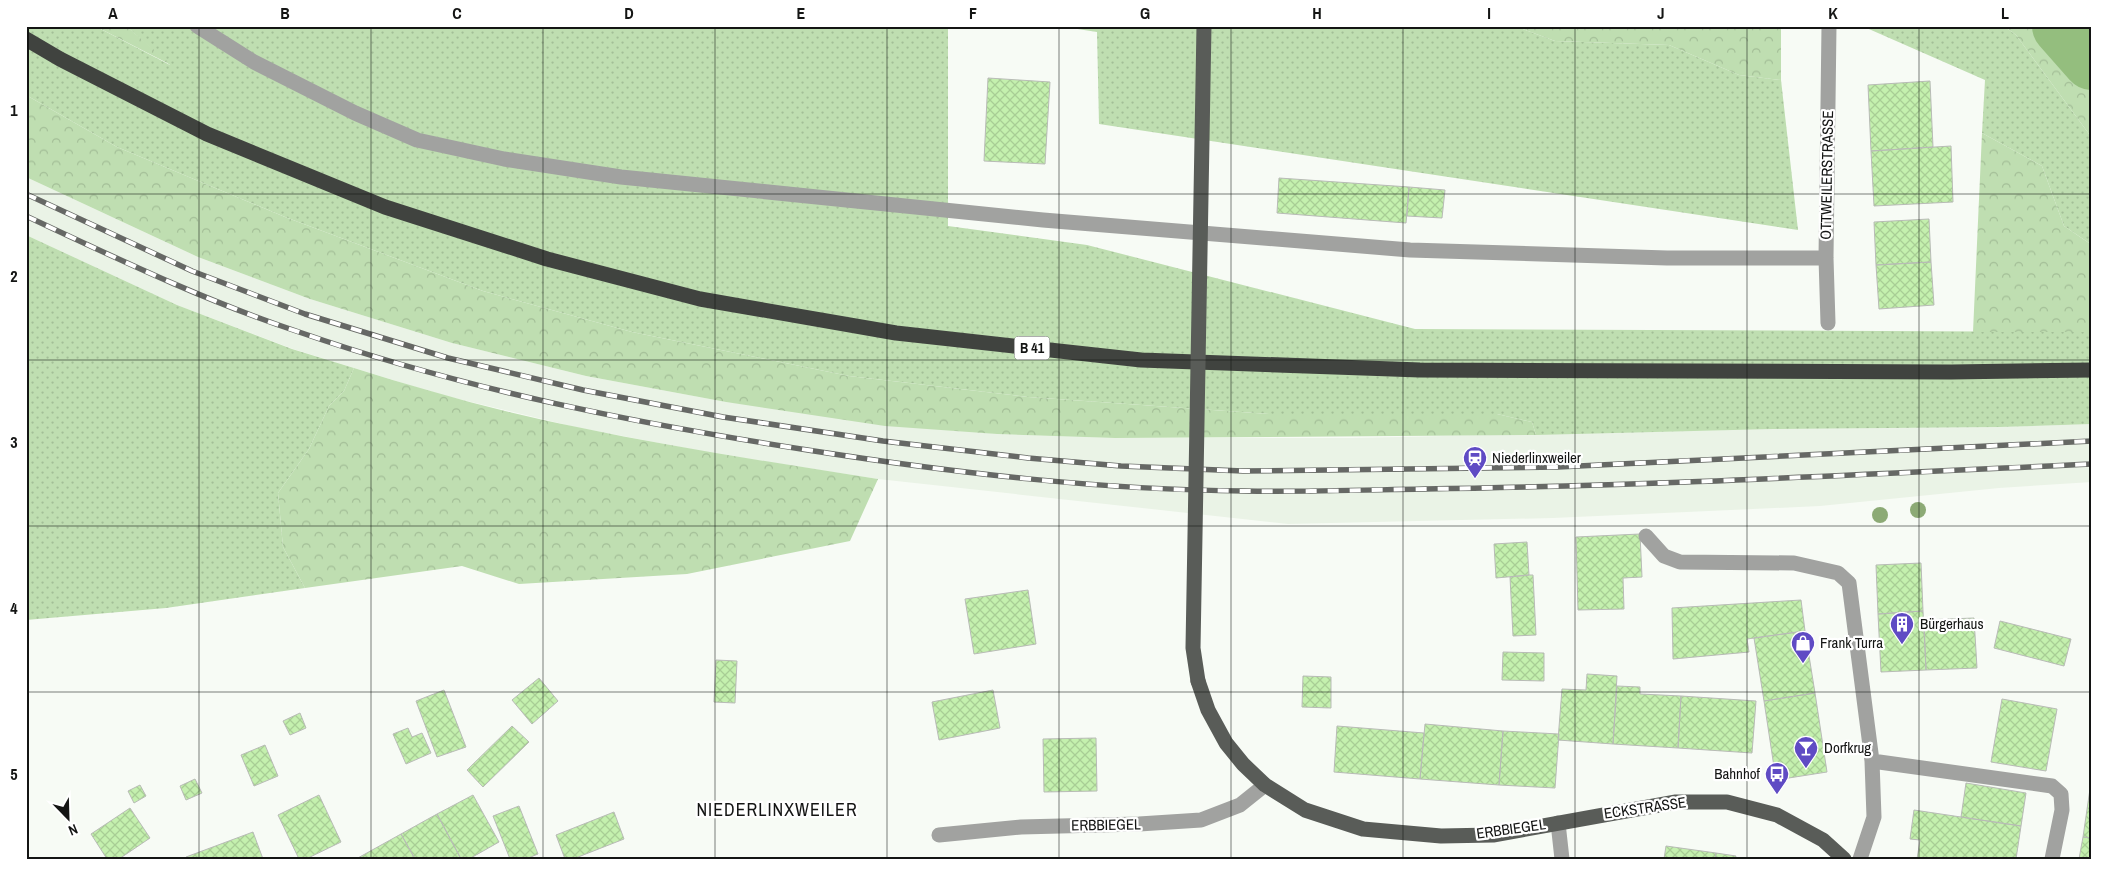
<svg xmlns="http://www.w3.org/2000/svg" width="2118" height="885" font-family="'Archivo Narrow',sans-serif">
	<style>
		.built { fill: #eaf3e6 }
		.grass { fill: url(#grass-dots) }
		.forest { fill: url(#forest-crowns) }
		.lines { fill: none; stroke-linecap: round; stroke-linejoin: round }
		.river { stroke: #94be7e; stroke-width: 60 }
		.building { fill: url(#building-cross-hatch); stroke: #b8bbb6 }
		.minor { stroke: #a1a2a0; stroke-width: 15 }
		.major { stroke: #595c58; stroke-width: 15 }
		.highway { stroke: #40433f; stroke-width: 15 }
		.rail-casing { stroke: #666865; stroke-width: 5.5 }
		.rail { stroke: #fff; stroke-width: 4; stroke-dasharray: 11; stroke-linecap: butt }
		.major-bridge { stroke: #595c58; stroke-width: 15 }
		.tree { fill: #8caa75 }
		.grid { fill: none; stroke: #141514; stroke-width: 1; stroke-opacity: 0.55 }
		.labels { text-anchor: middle; stroke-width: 4.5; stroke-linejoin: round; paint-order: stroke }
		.shield { fill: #fff; stroke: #5a5b5a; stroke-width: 1 }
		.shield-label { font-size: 14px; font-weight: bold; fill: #141514 }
		.street-label { font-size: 15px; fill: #141514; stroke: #fff }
		.poi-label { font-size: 15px; fill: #141514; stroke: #fff; text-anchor: start }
		.quarter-label { font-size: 18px; letter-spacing: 1px; fill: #141514; stroke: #fff }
		.neatline { fill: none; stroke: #141514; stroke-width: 2 }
		.grid-label { font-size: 16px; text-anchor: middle; font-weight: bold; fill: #141514 }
	</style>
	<defs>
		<pattern id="grass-dots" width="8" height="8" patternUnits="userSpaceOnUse" patternTransform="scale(1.25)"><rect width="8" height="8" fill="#bfdeb1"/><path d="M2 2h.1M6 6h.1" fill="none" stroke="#a3be97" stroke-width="1.8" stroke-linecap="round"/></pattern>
		<pattern id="forest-crowns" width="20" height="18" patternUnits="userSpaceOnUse" patternTransform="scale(1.25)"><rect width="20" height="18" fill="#bfdeb1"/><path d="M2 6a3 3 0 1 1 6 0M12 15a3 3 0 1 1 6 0" fill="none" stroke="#a3be97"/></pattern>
		<pattern id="building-cross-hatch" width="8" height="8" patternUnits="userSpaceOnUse" patternTransform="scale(1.25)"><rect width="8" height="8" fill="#c4f0ae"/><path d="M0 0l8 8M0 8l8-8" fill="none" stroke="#a8cd95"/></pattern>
	</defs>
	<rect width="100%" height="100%" fill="#f7fbf5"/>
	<!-- built -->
	<path class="built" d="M26 177 198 257 310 299 452 343 586 376 726 402 997 434 1115 438H1351L1773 429 2000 427 2092 424V482L1999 488 1820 506 1553 518 1288 524 878 479 717 454 575 427 438 394 293 349 177 305 26 235Z"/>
	<!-- grass -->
	<path class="grass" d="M26 26H95L170 65 126 26H948V226L1087 245 1415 329 2092 332V424L2000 427 1773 429 1536 435 1532 422 1497 414H1269L1028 397 849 376 632 332 483 291 285 217 117 147 26 95Z
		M1058 26H1515L1555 41 1669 45 1739 75 1781 80 1798 230 1099 124 1097 32Z
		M1862 26H2004L2016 35 2092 138V245L2064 226 2042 166 1982 133 1985 80Z
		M26 235 177 305 292 349 354 368 344 391 329 406 309 449 278 493 283 547 305 588 166 608 26 620Z"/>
	<!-- forest -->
	<path class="forest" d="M95 26H126L173 66Z
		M1515 26H1781V80L1739 75 1669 45 1555 41Z
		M2004 26H2092V138L2016 35Z
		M26 95 117 147 285 217 483 291 632 332 849 376 1028 397 1269 414H1497L1532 422 1536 435 1115 438 997 434 885 426 726 402 586 376 452 343 310 299 198 257 26 177Z
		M1982 133 2042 166 2064 226 2092 245V332H1973Z
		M354 368C427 391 501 412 577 427 677 448 777 463 878 479L850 541 687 574 519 584 462 566 305 588 283 547 278 493 309 449 329 406 344 391Z"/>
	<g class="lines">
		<!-- river -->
		<path class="river" d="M2062 26 2092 60"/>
	</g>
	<!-- building -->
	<path class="building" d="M988 78 1050 82 1045 164 984 161Z
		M1930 81 1933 147 1871 151 1868 85Z
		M1951 146 1953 202 1874 206 1871 151Z
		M1279 178 1409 187 1406 223 1277 213Z
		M1409 187 1445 190 1442 218 1407 216Z
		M1929 219 1931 262 1876 265 1874 222Z
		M1931 262 1934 305 1879 309 1876 265Z
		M1640 534 1642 577 1623 578 1624 609 1578 610 1576 537Z
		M1527 542 1529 575 1496 578 1494 544Z
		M1921 563 1923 611 1878 614 1876 565Z
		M1529 575H1533L1536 635 1513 636 1510 577Z
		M1028 590 1036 644 974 654 965 599Z
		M1801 600 1805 631 1747 639 1749 652 1673 659 1672 608Z
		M1923 611 1926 670 1881 672 1878 614Z
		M1974 618 1977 668 1926 670 1924 620Z
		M2000 621 2071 639 2064 666 1994 648Z
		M1805 631 1815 693 1764 701 1754 638Z
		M1503 652 1544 653V681L1502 680Z
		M716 660 737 661 735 703 714 702Z
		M1587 674 1617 676 1613 744 1558 740 1562 689 1586 690Z
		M1303 676 1331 677V708L1302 707Z
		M539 678 558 701 532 724 512 700Z
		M1617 686 1640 687V694L1681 696 1678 748 1613 744Z
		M444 690 466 747 437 757 416 701Z
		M993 690 1000 728 939 740 932 702Z
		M1815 693 1827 772 1776 780 1764 701Z
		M1681 696 1756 701 1752 753 1678 748Z
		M2002 699 2057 709 2046 771 1991 762Z
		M300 713 306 728 290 735 283 721Z
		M1425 724 1503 731 1499 785 1420 779Z
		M512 726 529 742 483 787 467 770Z
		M1337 726 1424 733 1420 779 1334 772Z
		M408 728 412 737 422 733 431 753 406 764 393 734Z
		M1503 731 1559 734 1555 788 1499 785Z
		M1096 738 1097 791 1044 792 1043 739Z
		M265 745 278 776 254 786 241 755Z
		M195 779 202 793 186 800 180 786Z
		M2091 782H2092V838L2083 837Z
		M1966 783 2026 793 2021 826 1961 817Z
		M140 785 146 796 134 803 128 791Z
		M319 795 341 842 306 859H299L278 815Z
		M473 795 499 842 469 859H461L437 814Z
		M519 806 538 854 526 859H510L493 816Z
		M130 808 150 838 119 859H107L91 834Z
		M1914 810 2021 826 2016 859H1917L1920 840 1910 839Z
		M614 812 624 839 573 859H565L556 835Z
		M437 814 461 859H415L401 834Z
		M253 832 263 859H187L186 857Z
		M401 834 415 859H356Z
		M2083 837 2092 838V859H2079Z
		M1666 846 1716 853 1715 859H1664Z
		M1716 853 1736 856 1735 859H1715Z"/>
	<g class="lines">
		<!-- minor -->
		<path class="minor" d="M197 26 254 62 355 113 417 140 504 159 621 177 1043 220 1410 250 1667 258H1826
			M1828 323 1826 258 1829 26
			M1646 536 1664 556 1680 562 1794 563 1838 573 1849 583 1872 761 1874 817 1860 859
			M1872 761 2052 786 2061 794 2062 810 2052 859
			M1558 823 1562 859
			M939 835 1021 827 1139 824 1201 820 1240 805 1265 785"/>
		<!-- major -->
		<path class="major" d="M1198 681 1208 710 1226 743 1243 764 1265 785 1305 810 1363 829 1441 836 1493 835 1676 802H1727L1777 815 1823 840 1844 859"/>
		<!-- highway -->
		<path class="highway" d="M26 39 60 59 207 134 385 207 547 259 700 299 896 333 1141 360 1420 370 1951 372 2092 370"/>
		<!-- rail casing -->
		<g class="rail-casing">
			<path id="rail" d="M26 194 192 271 305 314 448 358 583 390 723 417 883 441 1028 458 1121 466 1243 471 1558 467 2092 441
				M26 216C116 258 205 301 299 332 466 390 639 424 814 451 956 473 1101 490 1245 491 1305 492 1365 490 1425 489 1648 486 1870 474 2092 464"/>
		</g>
		<!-- rail -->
		<use href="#rail" class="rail"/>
		<!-- major-bridge -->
		<path class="major-bridge" d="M1198 681 1193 648 1204 26"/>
	</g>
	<!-- trees -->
	<g class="tree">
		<circle cx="1918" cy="510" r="8"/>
		<circle cx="1880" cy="515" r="8"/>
	</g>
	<!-- grid -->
	<path class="grid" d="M199 26V859M371 26V859M543 26V859M715 26V859M887 26V859M1059 26V859M1231 26V859M1403 26V859M1575 26V859M1747 26V859M1919 26V859M26 194H2092M26 360H2092M26 526H2092M26 692H2092"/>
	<!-- icons -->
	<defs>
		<g id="station-pin" transform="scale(1.25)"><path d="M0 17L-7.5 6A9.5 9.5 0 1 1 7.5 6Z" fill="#5f4bc4" stroke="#fff"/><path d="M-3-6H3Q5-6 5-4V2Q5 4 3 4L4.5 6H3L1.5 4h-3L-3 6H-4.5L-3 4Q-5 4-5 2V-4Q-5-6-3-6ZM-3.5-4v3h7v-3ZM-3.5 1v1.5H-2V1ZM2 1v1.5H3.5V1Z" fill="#fff"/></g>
		<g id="building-pin" transform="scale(1.25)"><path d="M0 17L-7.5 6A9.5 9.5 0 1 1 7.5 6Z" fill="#5f4bc4" stroke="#fff"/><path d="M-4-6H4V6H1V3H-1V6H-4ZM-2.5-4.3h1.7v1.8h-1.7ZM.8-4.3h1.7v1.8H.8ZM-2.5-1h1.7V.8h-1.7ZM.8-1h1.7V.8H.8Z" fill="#fff"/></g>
		<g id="shop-pin" transform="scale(1.25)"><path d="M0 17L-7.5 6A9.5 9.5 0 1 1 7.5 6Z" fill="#5f4bc4" stroke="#fff"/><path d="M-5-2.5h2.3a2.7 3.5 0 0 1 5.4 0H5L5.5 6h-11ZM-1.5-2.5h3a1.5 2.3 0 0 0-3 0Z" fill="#fff"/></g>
		<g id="bar-pin" transform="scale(1.25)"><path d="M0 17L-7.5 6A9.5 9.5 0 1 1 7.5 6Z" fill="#5f4bc4" stroke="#fff"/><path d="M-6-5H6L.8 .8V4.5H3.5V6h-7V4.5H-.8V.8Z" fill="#fff"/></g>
		<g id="bus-pin" transform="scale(1.25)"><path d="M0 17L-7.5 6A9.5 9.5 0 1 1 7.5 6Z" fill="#5f4bc4" stroke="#fff"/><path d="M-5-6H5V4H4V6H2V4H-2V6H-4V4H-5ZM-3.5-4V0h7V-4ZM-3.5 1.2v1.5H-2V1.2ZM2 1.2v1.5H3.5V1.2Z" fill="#fff"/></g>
	</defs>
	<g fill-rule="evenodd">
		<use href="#station-pin" x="1475" y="458"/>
		<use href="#building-pin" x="1902" y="624"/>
		<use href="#shop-pin" x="1803" y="643"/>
		<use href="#bar-pin" x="1806" y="748"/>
		<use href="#bus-pin" x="1777" y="774"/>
	</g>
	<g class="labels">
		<!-- shield labels -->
		<rect class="shield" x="1014.5" y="336.5" width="35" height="23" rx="4"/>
		<g class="shield-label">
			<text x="1032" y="353">B 41</text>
		</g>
		<!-- street labels -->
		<g class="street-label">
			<text transform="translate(1827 175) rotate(-89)" y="5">OTTWEILERSTRASSE</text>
			<text transform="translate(1645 808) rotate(-8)" y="5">ECKSTRASSE</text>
			<text transform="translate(1106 825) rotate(-1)" y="5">ERBBIEGEL</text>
			<text transform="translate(1511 829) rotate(-8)" y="5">ERBBIEGEL</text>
		</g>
		<!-- poi labels -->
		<g class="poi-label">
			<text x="1492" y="463">Niederlinxweiler</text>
			<text x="1920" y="629">Bürgerhaus</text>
			<text x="1820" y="648">Frank Turra</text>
			<text x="1824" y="753">Dorfkrug</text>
			<text x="1760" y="779" text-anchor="end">Bahnhof</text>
		</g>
		<!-- quarter labels -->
		<g class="quarter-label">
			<text x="777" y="816">NIEDERLINXWEILER</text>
		</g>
	</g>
	<!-- border -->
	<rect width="2118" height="885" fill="none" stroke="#ffffff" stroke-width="55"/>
	<!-- north arrow -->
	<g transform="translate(68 818) rotate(157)" stroke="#ffffff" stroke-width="4" paint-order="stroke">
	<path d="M0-4L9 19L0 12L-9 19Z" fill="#141514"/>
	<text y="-8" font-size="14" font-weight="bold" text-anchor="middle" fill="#141514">N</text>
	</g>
	<rect x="28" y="28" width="2062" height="830" class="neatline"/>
	<g class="grid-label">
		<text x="113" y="19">A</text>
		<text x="285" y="19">B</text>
		<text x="457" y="19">C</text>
		<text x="629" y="19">D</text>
		<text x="801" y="19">E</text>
		<text x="973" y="19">F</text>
		<text x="1145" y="19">G</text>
		<text x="1317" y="19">H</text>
		<text x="1489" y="19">I</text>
		<text x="1661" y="19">J</text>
		<text x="1833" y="19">K</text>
		<text x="2005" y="19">L</text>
		<text x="14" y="116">1</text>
		<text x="14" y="282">2</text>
		<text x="14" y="448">3</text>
		<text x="14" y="614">4</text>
		<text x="14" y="780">5</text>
	</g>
</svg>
